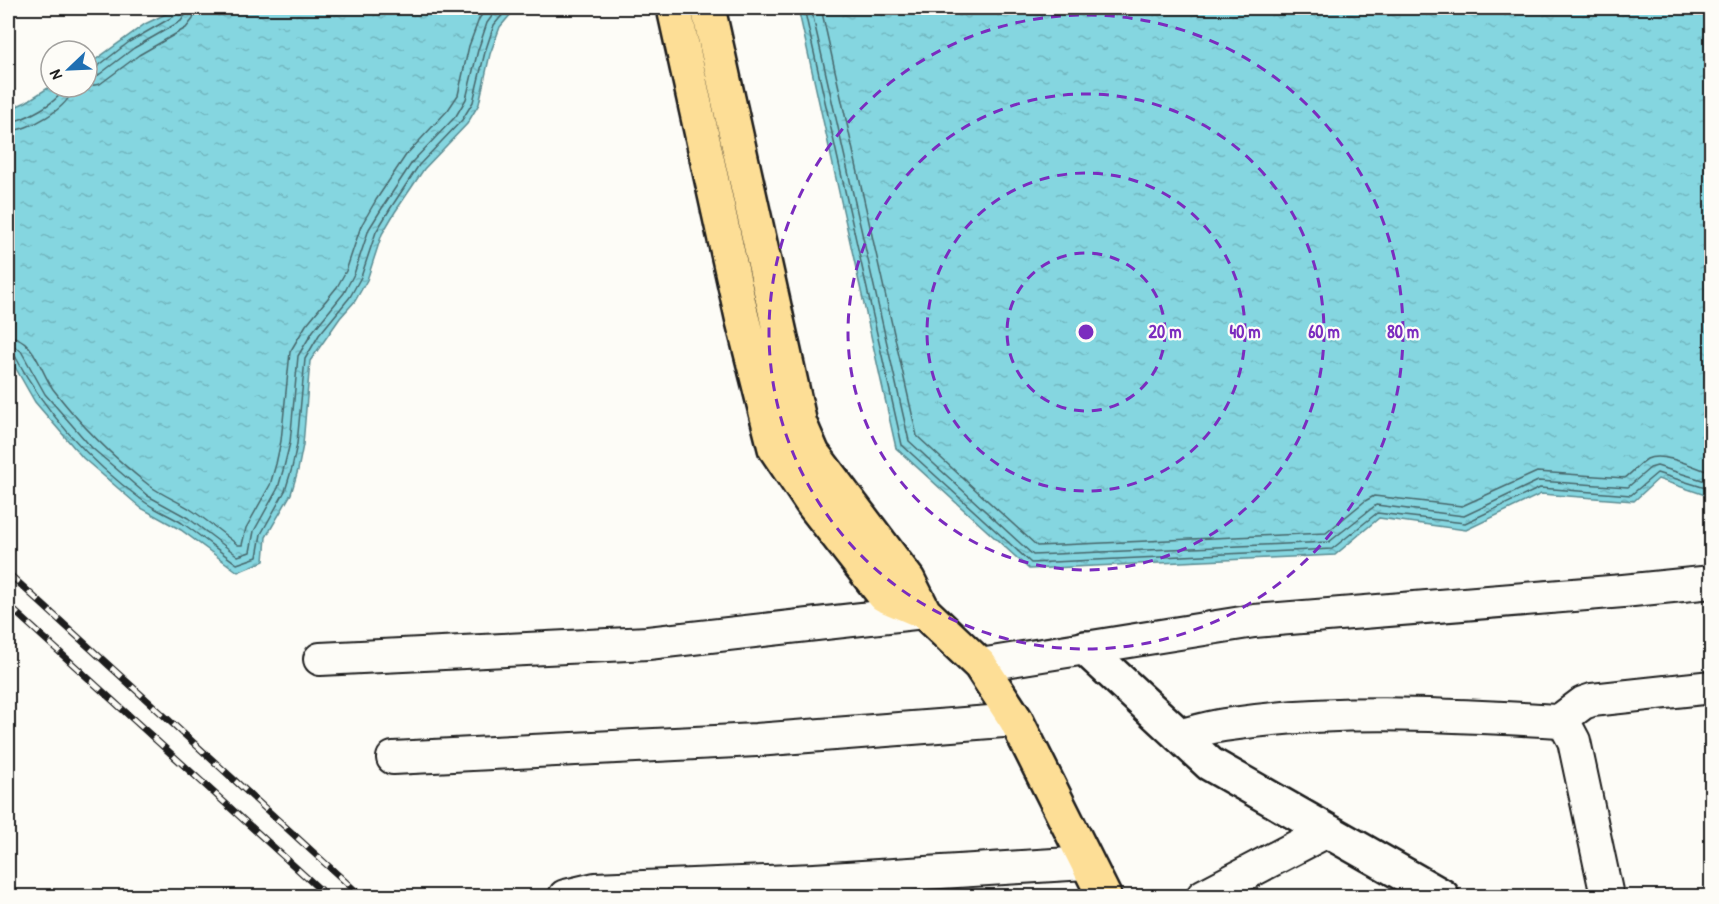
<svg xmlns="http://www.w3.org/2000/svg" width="1719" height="904" font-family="'Patrick Hand',sans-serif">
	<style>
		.water { fill: url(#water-ripples); stroke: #5b8c92; stroke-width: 1.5 }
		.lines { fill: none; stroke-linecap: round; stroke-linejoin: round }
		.shore { stroke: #46666a; stroke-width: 1.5 }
		.street-casing { stroke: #1c1c1c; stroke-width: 36 }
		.secondary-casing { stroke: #1c1c1c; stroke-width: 38 }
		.primary-casing { stroke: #1c1c1c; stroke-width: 38 }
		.street { stroke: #fdfcf7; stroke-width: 32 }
		.secondary { stroke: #fdfcf7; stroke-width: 33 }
		.primary { stroke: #fdde96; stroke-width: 33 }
		.rail-casing { stroke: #1c1c1c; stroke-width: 7 }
		.rail { stroke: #fdfcf7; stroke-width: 4.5; stroke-dasharray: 14; stroke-linecap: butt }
		.ring { fill: none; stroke: #7b2cbf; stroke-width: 3; stroke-dasharray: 10 8 }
		.centre { fill: #7b2cbf; stroke: #fdfcf7; stroke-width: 3 }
		.ring-label { font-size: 18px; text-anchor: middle; font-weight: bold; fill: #7b2cbf; stroke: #fdfcf7; stroke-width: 4.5; stroke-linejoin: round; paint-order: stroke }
	</style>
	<defs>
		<pattern id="water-ripples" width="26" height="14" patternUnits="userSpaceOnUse" patternTransform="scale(1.5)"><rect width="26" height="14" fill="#85d6e0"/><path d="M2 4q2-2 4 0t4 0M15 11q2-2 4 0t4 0" fill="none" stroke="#72b7c0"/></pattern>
	</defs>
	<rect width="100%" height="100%" fill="#fdfcf7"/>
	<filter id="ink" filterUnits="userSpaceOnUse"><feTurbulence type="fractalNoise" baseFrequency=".0167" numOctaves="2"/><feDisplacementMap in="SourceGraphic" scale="12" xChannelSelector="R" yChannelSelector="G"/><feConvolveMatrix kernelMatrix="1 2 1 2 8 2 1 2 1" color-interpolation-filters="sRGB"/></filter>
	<g filter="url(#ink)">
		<!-- water -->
		<path class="water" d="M178 8H516L500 27 490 54 479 104 467 124 424 169 395 212 382 234 367 280 355 301 340 318 310 361 303 445 298 470 291 494 266 537 264 561 238 572 181 530 141 508 83 458 35 402 11 360 8 353V110L26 102 51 86 87 87V66L145 24Z
			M798 8H1711V497L1658 479 1634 501 1541 494 1466 530 1379 518 1335 555 1029 569 896 448Z"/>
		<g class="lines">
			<!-- shore -->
			<path class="shore" d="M804 8 902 445 1031 563 1332 549 1377 513 1465 523 1540 488 1631 495 1657 473 1712 490
				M811 8 909 441 1033 555 1329 542 1376 505 1464 516 1538 481 1628 487 1650 468 1657 466 1712 483
				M821 8 917 436 1037 546 1326 533 1365 501 1374 496 1462 506 1537 472 1625 478C1632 473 1639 464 1647 459 1662 451 1696 468 1712 473
				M87 71 93 70 129 42 176 15 179 8
				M87 78 96 77 134 48 181 21 185 15 187 8
				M84 87 100 84 139 55 186 28 193 19 196 8
				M8 122C23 121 60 102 64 87
				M8 131C28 131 70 108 73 87
				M8 336C34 337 40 371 53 389 81 426 114 458 150 486 162 495 178 501 190 509 207 520 222 533 238 545H242L246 528 270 485 276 464 281 441 290 352 306 325 337 287 346 271 361 226 376 200 406 155 448 110 458 95 469 46 479 19 486 8
				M8 345 15 347 21 351 45 394 92 448 148 496 188 518 238 556 250 552 254 531 278 488 284 467 290 443 298 356 313 331 344 293 354 274 369 229 384 205 413 161 456 116 466 99 478 50 487 23 498 8
				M8 353 15 356C46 414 89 461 142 500 153 509 169 515 182 523 201 536 219 551 237 564L257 557 261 534 285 491 292 468 297 444 305 359 319 335 350 297 361 277 376 232 390 209 419 165 462 120 473 102 485 52 494 25 508 8"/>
			<!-- street casing -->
			<g class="street-casing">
				<path id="street" d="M320 659 648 643 924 612
					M980 665 1254 621 1623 591 1712 582
					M1559 721 1583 703 1592 700 1712 687
					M1179 736C1194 732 1209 727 1224 725 1334 708 1448 715 1559 721L1566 726 1574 741 1607 896
					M393 758 756 740 1016 720
					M565 896 595 889 814 880 1086 863
					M1203 896 1327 831"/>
			</g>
			<!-- secondary casing -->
			<g class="secondary-casing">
				<path id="secondary" d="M1085 648 1210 764 1442 896"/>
			</g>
			<!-- primary casing -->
			<g class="primary-casing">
				<path id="primary" d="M674 8 742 317 775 448 812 503 884 595 924 612 980 665 1016 720 1104 896
					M708 8 800 424 813 454 908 580 924 612"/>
			</g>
			<!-- street -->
			<use href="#street" class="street"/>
			<!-- secondary -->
			<use href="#secondary" class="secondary"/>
			<!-- primary -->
			<use href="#primary" class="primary"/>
			<!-- rail casing -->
			<g class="rail-casing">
				<path id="rail" d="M8 573 361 896
					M8 605 327 896"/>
			</g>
			<!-- rail -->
			<use href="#rail" class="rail"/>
		</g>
	</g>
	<!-- distance rings -->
	<g class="ring">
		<circle cx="1086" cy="332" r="79"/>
		<circle cx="1086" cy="332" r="159"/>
		<circle cx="1086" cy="332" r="238"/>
		<circle cx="1086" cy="332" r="317"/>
	</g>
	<circle cx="1086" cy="332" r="9" class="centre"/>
	<g class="ring-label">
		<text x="1165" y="338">20 m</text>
		<text x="1245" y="338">40 m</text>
		<text x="1324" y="338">60 m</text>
		<text x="1403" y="338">80 m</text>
	</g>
	<!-- margin -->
	<rect width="1719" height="904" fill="none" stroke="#fdfcf7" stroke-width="30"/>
	<rect x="15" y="15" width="1689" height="874" fill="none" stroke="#1c1c1c" stroke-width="2" filter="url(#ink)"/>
	<!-- north arrow -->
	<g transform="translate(69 69) rotate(247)"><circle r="28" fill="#fdfcf7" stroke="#a3a29f" stroke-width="1.5"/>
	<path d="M0-4.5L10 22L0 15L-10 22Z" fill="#1f6fb2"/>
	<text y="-9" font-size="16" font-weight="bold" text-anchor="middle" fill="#1c1c1c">N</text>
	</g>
</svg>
